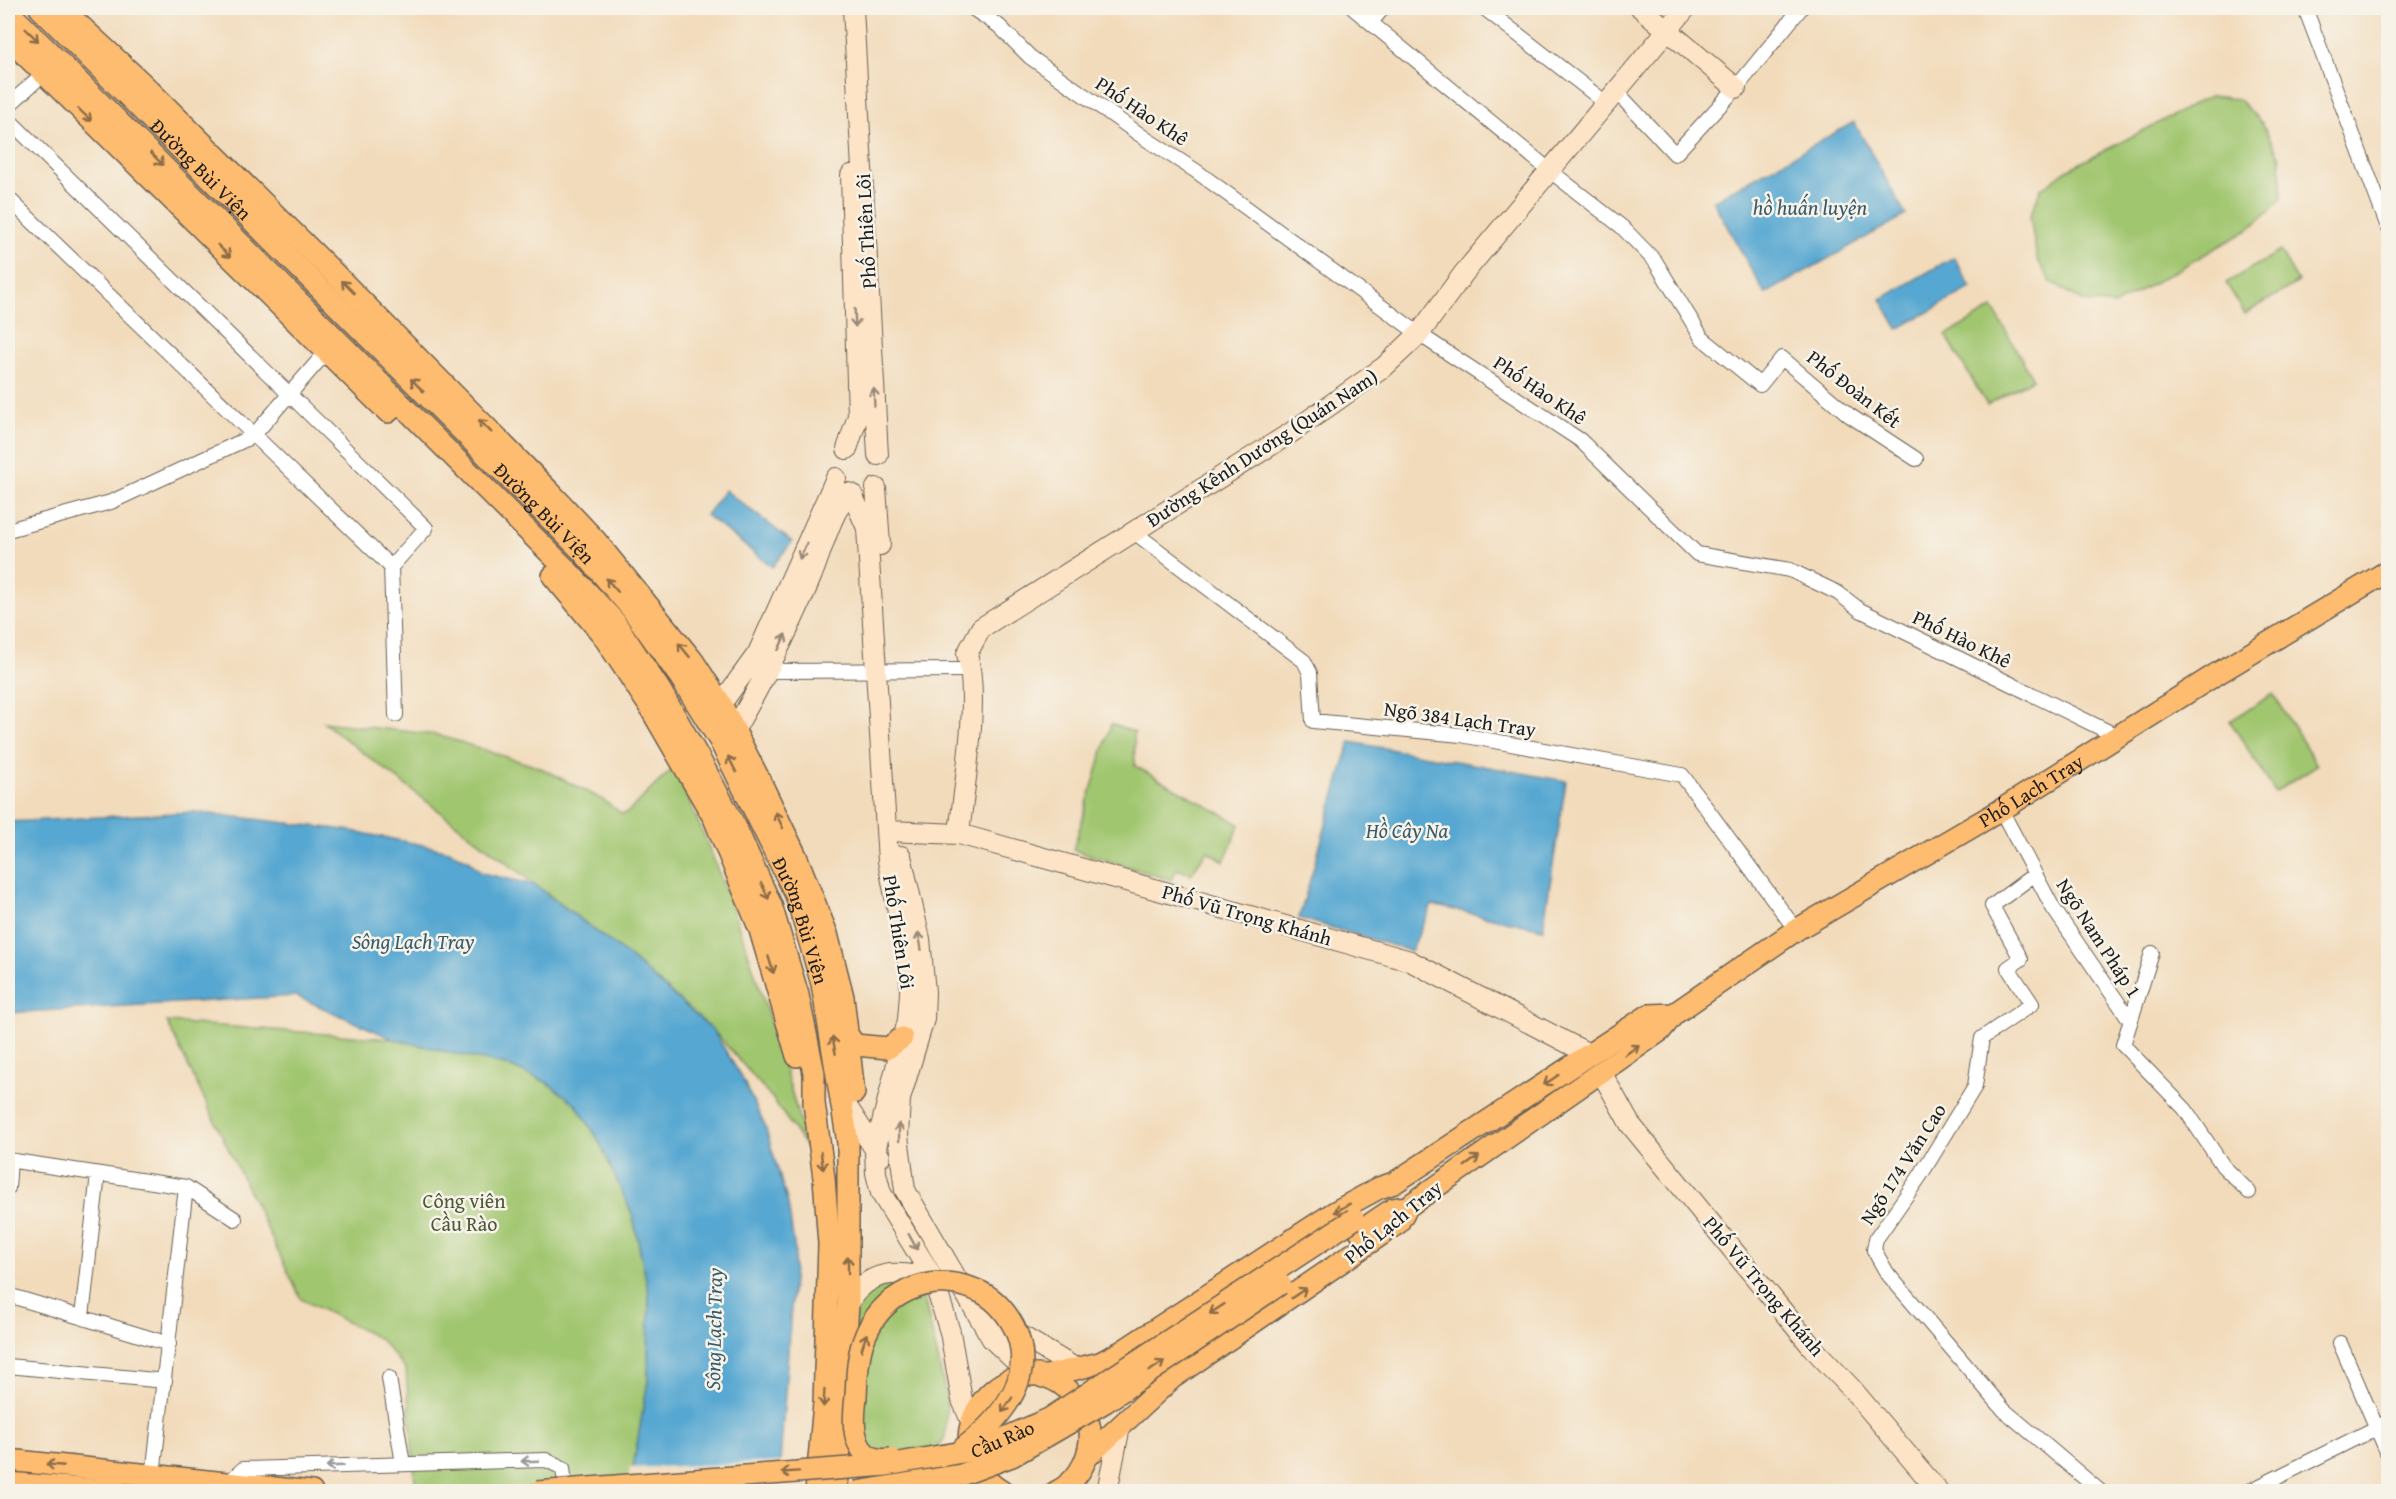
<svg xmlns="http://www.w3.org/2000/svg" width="2396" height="1499" font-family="'Gentium Book Plus',serif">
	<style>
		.green { fill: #a1c670; stroke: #5e7146; stroke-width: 1.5 }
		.water { fill: #57a7d1; stroke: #3a6276; stroke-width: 1.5 }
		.pier { fill: #f2dbbb }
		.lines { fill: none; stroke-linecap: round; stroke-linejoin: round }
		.street-casing { stroke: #675f54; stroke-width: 16 }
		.secondary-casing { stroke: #675f54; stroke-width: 22 }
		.primary-casing { stroke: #675f54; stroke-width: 24 }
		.street { stroke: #fff; stroke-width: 14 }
		.secondary { stroke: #fee4c6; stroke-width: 20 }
		.primary { stroke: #fdbc70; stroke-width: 21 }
		.primary-bridge-casing { stroke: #675f54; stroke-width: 24; stroke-linecap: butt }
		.primary-bridge { stroke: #fdbc70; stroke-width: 21 }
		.oneway { stroke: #8c6c46 }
		.oneway2 { stroke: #988a7a }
		.oneway3 { stroke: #999 }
		.labels { text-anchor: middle; stroke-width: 5; stroke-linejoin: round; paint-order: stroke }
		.street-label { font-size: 20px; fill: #1c1c1c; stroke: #f7f3e8 }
		.park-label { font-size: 20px; fill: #4b5839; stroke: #f7f3e8 }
		.water-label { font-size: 21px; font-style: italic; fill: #375b6d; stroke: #f7f3e8 }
	</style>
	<rect width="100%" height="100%" fill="#f7f3e8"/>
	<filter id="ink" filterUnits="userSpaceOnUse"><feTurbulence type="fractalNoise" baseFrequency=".0167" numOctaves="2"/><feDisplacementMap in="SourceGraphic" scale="12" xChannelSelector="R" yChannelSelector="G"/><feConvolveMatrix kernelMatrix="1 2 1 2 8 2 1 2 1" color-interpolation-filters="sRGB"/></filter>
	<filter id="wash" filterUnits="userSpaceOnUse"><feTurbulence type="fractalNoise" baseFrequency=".008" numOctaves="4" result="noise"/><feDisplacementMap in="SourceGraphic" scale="24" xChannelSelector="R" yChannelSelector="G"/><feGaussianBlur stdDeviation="1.35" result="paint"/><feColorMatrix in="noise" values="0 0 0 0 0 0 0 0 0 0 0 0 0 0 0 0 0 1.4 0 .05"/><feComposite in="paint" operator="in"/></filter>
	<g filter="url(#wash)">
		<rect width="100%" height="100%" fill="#f2dbbb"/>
		<!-- green -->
		<path class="green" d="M2210 96 2238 99 2262 123 2280 158 2282 199 2248 230 2115 305 2084 302 2051 282 2037 259 2030 216 2041 189 2067 170Z
			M2280 251 2298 282 2245 314 2226 283Z
			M1993 308 2033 379 1987 405 1946 335Z
			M2273 694 2317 765 2275 792 2230 721Z
			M323 722 438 735 541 768 603 800 622 814 628 812 674 767C731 890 772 1019 808 1150L773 1099 713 1030 626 954Z
			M1111 724 1134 732 1135 766 1240 824 1224 861 1207 851 1191 874 1177 869 1171 880 1073 850Z
			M167 1022 393 1039 509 1066 546 1082 576 1104 597 1137 633 1216 649 1294 648 1381 629 1491H416L406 1370 380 1339 301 1299Z
			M889 1282C906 1283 917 1286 925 1302L947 1399 945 1437 935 1453 865 1464 854 1310 867 1294Z"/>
		<!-- water -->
		<path class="water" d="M1854 122 1906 215 1765 294 1713 201Z
			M1954 257 1971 288 1898 329 1881 299Z
			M725 490 792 542 772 567 706 515Z
			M1350 742 1566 781 1543 929 1432 905 1411 951 1299 918Z
			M194 812 346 830 423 845 449 851 468 860 482 873 535 885 626 954 713 1030 741 1076 765 1126 788 1204 795 1252 778 1491H629L648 1381 649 1294 633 1216 597 1137 576 1104 546 1082 509 1066 393 1039 296 996 8 1013V822Z"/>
		<!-- pier -->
		<path class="pier" d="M783 1462 781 1492H626L630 1468Z"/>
	</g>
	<g filter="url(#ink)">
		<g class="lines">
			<!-- street casing -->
			<g class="street-casing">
				<path id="street" d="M972 8 999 26 1030 57 1146 139 1196 171 1419 334 1580 440 1697 554 1790 570 1838 593 1860 610 2117 736
					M1353 8 1549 170 1622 227 1655 261 1702 338 1760 385 1782 358 1849 415 1916 459
					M1484 8 1606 103
					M2305 8 2388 227
					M1372 21 1383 8
					M1615 90 1675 154 1736 88 1801 8
					M8 106 43 74
					M8 119 426 528 391 567
					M8 198 391 567 396 715
					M8 530 111 502 253 436 327 351
					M1134 532 1304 661 1310 673 1313 721 1461 735 1682 775 1796 930
					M769 671 972 670
					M2001 810 2053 908 2130 1020
					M2035 874 1992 906 2021 959 2008 968 2032 1004 1982 1038 1975 1086 1920 1176 1876 1239 1874 1250 1887 1273 2004 1410 2101 1492
					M2152 953 2123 1045 2185 1109 2223 1166 2249 1192
					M8 1160 186 1187 235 1219
					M8 1188 10 1160
					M8 1295 169 1344
					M82 1317 98 1174
					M2340 1343 2388 1454
					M8 1366 165 1381
					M389 1378 403 1464
					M153 1475 186 1187
					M229 1482 243 1469 546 1460 563 1468 566 1492
					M2248 1492 2388 1422"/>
			</g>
			<!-- secondary casing -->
			<g class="secondary-casing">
				<path id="secondary" d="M853 8 878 455
					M1641 8 1736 88
					M847 449 858 416 851 175
					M876 488 880 545
					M852 494 867 528 888 861 910 972V993L908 1020 875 1151 876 1173 881 1193 933 1278 950 1332 962 1400 971 1421
					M721 704 758 653 836 478
					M734 731C763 681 789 631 811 577 823 548 829 518 848 493
					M888 831 959 834 1410 961 1589 1054
					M959 834C964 787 980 698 967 654L981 628 1292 432 1384 367 1419 334 1464 273 1686 8
					M901 856 920 939 925 992 924 1019 900 1099 898 1136 905 1190 992 1339 1029 1374
					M1601 1072 1630 1124 1812 1347 1852 1389 1939 1492
					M844 1102 880 1157
					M848 1303C871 1267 896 1272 933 1278
					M975 1308 1075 1368
					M1107 1492 1120 1426"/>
			</g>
			<!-- primary casing -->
			<g class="primary-casing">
				<g id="primary">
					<path id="s1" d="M40 8 583 552 631 608 680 677 720 741 796 895 822 984 848 1143V1303L837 1492"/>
					<path d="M61 8 143 84 327 266 550 492 596 541 693 661 721 704 760 781 796 856 827 934 843 997 854 1093"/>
					<path d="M8 11 566 569 614 621 660 690 700 760 736 828 771 905 798 995 814 1073V1103L824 1178 829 1244 824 1403 816 1492"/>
					<path d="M8 38 388 412"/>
					<path d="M553 576 602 634 648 704 714 818 760 930 797 1056"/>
					<path d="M849 1037 855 1045 888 1048 902 1038"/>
					<path d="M1360 1231 1393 1209 1407 1207"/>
					<path d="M1043 1377 1100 1363 1121 1352 1335 1212 1379 1188 1394 1183 1649 1015 1674 1014"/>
					<path id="s2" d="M1087 1457 1172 1378 1398 1223 1407 1207 1660 1031 1674 1014 1796 930 2001 810 2215 675 2388 571"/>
					<path d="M8 1460 312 1492"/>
					<path d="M8 1483 119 1492"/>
					<path d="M965 1492 992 1485"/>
					<path d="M1003 1492C917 1442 1014 1329 1073 1395 1084 1407 1092 1424 1090 1441 1088 1462 1076 1483 1056 1492"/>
				</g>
			</g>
			<!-- street -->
			<use href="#street" class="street"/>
			<!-- secondary -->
			<use href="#secondary" class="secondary"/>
			<!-- primary -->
			<use href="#primary" class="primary"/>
			<!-- primary-bridge casing -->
			<g class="primary-bridge-casing">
				<g id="primary-bridge">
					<path d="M891 1459C881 1460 873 1460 865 1453 851 1439 854 1415 856 1396 857 1378 857 1359 863 1342 879 1294 929 1270 976 1290 994 1297 1005 1310 1014 1327 1039 1378 999 1421 961 1450"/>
					<path id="s3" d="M537 1492 887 1465 980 1449 1049 1419 1354 1219"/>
					<path d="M856 1492 961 1475 1012 1456 1105 1402 1280 1284"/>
				</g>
			</g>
			<!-- primary-bridge -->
			<use href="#primary-bridge" class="primary-bridge"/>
		</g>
		<!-- one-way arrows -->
		<defs><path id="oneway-shaft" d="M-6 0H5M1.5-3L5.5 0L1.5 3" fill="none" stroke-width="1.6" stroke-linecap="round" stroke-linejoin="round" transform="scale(1.5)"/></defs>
		<g class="oneway">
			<use href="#oneway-shaft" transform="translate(32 35) rotate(44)"/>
			<use href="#oneway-shaft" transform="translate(85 115) rotate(44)"/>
			<use href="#oneway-shaft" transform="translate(157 159) rotate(45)"/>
			<use href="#oneway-shaft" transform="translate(224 251) rotate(44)"/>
			<use href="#oneway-shaft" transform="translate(348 287) rotate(-135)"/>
			<use href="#oneway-shaft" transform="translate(417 385) rotate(-135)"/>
			<use href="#oneway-shaft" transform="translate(485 426) rotate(-135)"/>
			<use href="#oneway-shaft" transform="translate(612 585) rotate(-131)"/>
			<use href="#oneway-shaft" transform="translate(684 650) rotate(-129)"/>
			<use href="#oneway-shaft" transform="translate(732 764) rotate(-117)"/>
			<use href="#oneway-shaft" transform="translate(779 820) rotate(-116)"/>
			<use href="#oneway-shaft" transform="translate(765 891) rotate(65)"/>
			<use href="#oneway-shaft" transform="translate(771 965) rotate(73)"/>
			<use href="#oneway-shaft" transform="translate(834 1045) rotate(-100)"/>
			<use href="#oneway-shaft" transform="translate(1632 1050) rotate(-35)"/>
			<use href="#oneway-shaft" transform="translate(1551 1080) rotate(146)"/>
			<use href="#oneway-shaft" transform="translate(822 1161) rotate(82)"/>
			<use href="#oneway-shaft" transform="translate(1472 1161) rotate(-35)"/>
			<use href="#oneway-shaft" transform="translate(1342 1208) rotate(151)"/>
			<use href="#oneway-shaft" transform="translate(848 1265) rotate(-90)"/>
			<use href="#oneway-shaft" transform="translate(1299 1293) rotate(-34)"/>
			<use href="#oneway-shaft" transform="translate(1217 1309) rotate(147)"/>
			<use href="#oneway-shaft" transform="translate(864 1342) rotate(-72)"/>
			<use href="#oneway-shaft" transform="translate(1157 1366) rotate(-34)"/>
			<use href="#oneway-shaft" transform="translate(824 1398) rotate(93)"/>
			<use href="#oneway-shaft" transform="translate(1007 1405) rotate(125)"/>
			<use href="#oneway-shaft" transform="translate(55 1465) rotate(-175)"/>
			<use href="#oneway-shaft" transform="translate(790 1472) rotate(176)"/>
		</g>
		<g class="oneway2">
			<use href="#oneway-shaft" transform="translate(855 318) rotate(88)"/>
			<use href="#oneway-shaft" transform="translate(874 397) rotate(-93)"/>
			<use href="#oneway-shaft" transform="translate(803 551) rotate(114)"/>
			<use href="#oneway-shaft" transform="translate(782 642) rotate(-66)"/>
			<use href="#oneway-shaft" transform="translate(920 941) rotate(-100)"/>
			<use href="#oneway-shaft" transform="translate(899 1132) rotate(-91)"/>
			<use href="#oneway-shaft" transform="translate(913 1242) rotate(61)"/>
		</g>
		<g class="oneway3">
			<use href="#oneway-shaft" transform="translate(530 1461) rotate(178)"/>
			<use href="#oneway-shaft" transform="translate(335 1466) rotate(178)"/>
		</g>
	</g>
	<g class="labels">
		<!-- street labels -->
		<g class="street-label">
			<text transform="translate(1142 111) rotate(34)" y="7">Phố Hào Khê</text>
			<text dy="7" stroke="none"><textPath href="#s1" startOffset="228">Đường Bùi Viện</textPath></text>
			<text transform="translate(866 231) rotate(-93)" y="7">Phố Thiên Lôi</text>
			<text transform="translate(1854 389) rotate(38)" y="7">Phố Đoàn Kết</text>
			<text transform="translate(1540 390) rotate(34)" y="7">Phố Hào Khê</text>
			<text transform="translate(1262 448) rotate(-33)" y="7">Đường Kênh Dương (Quán Nam)</text>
			<text dy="7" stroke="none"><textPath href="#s1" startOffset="714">Đường Bùi Viện</textPath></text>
			<text transform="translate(1962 639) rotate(26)" y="7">Phố Hào Khê</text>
			<text transform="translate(1460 719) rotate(8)" y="7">Ngõ 384 Lạch Tray</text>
			<text dy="7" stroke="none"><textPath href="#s2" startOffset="1160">Phố Lạch Tray</textPath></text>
			<text transform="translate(1247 915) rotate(16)" y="7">Phố Vũ Trọng Khánh</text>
			<text dy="7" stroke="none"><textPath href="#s1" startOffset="1200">Đường Bùi Viện</textPath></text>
			<text transform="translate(899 932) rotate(81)" y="7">Phố Thiên Lôi</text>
			<text transform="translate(2099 938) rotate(57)" y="7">Ngõ Nam Pháp 1</text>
			<text transform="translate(1903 1164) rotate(-57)" y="7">Ngõ 174 Văn Cao</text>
			<text transform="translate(1393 1222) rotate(-39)" y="7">Phố Lạch Tray</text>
			<text transform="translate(1764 1286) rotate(50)" y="7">Phố Vũ Trọng Khánh</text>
			<text dy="7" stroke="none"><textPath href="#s3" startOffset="470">Cầu Rào</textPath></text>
		</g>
		<!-- park labels -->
		<g class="park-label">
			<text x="464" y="1208">Công viên<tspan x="464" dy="23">Cầu Rào</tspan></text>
		</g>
		<!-- water labels -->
		<g class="water-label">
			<text x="1810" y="215">hồ huấn luyện</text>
			<text x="1407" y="838">Hồ Cây Na</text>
			<text x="413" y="949">Sông Lạch Tray</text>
			<text transform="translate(714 1329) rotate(-89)" y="7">Sông Lạch Tray</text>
		</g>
	</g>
	<!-- margin -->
	<rect width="2396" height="1499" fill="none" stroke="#f7f3e8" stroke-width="30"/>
</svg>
